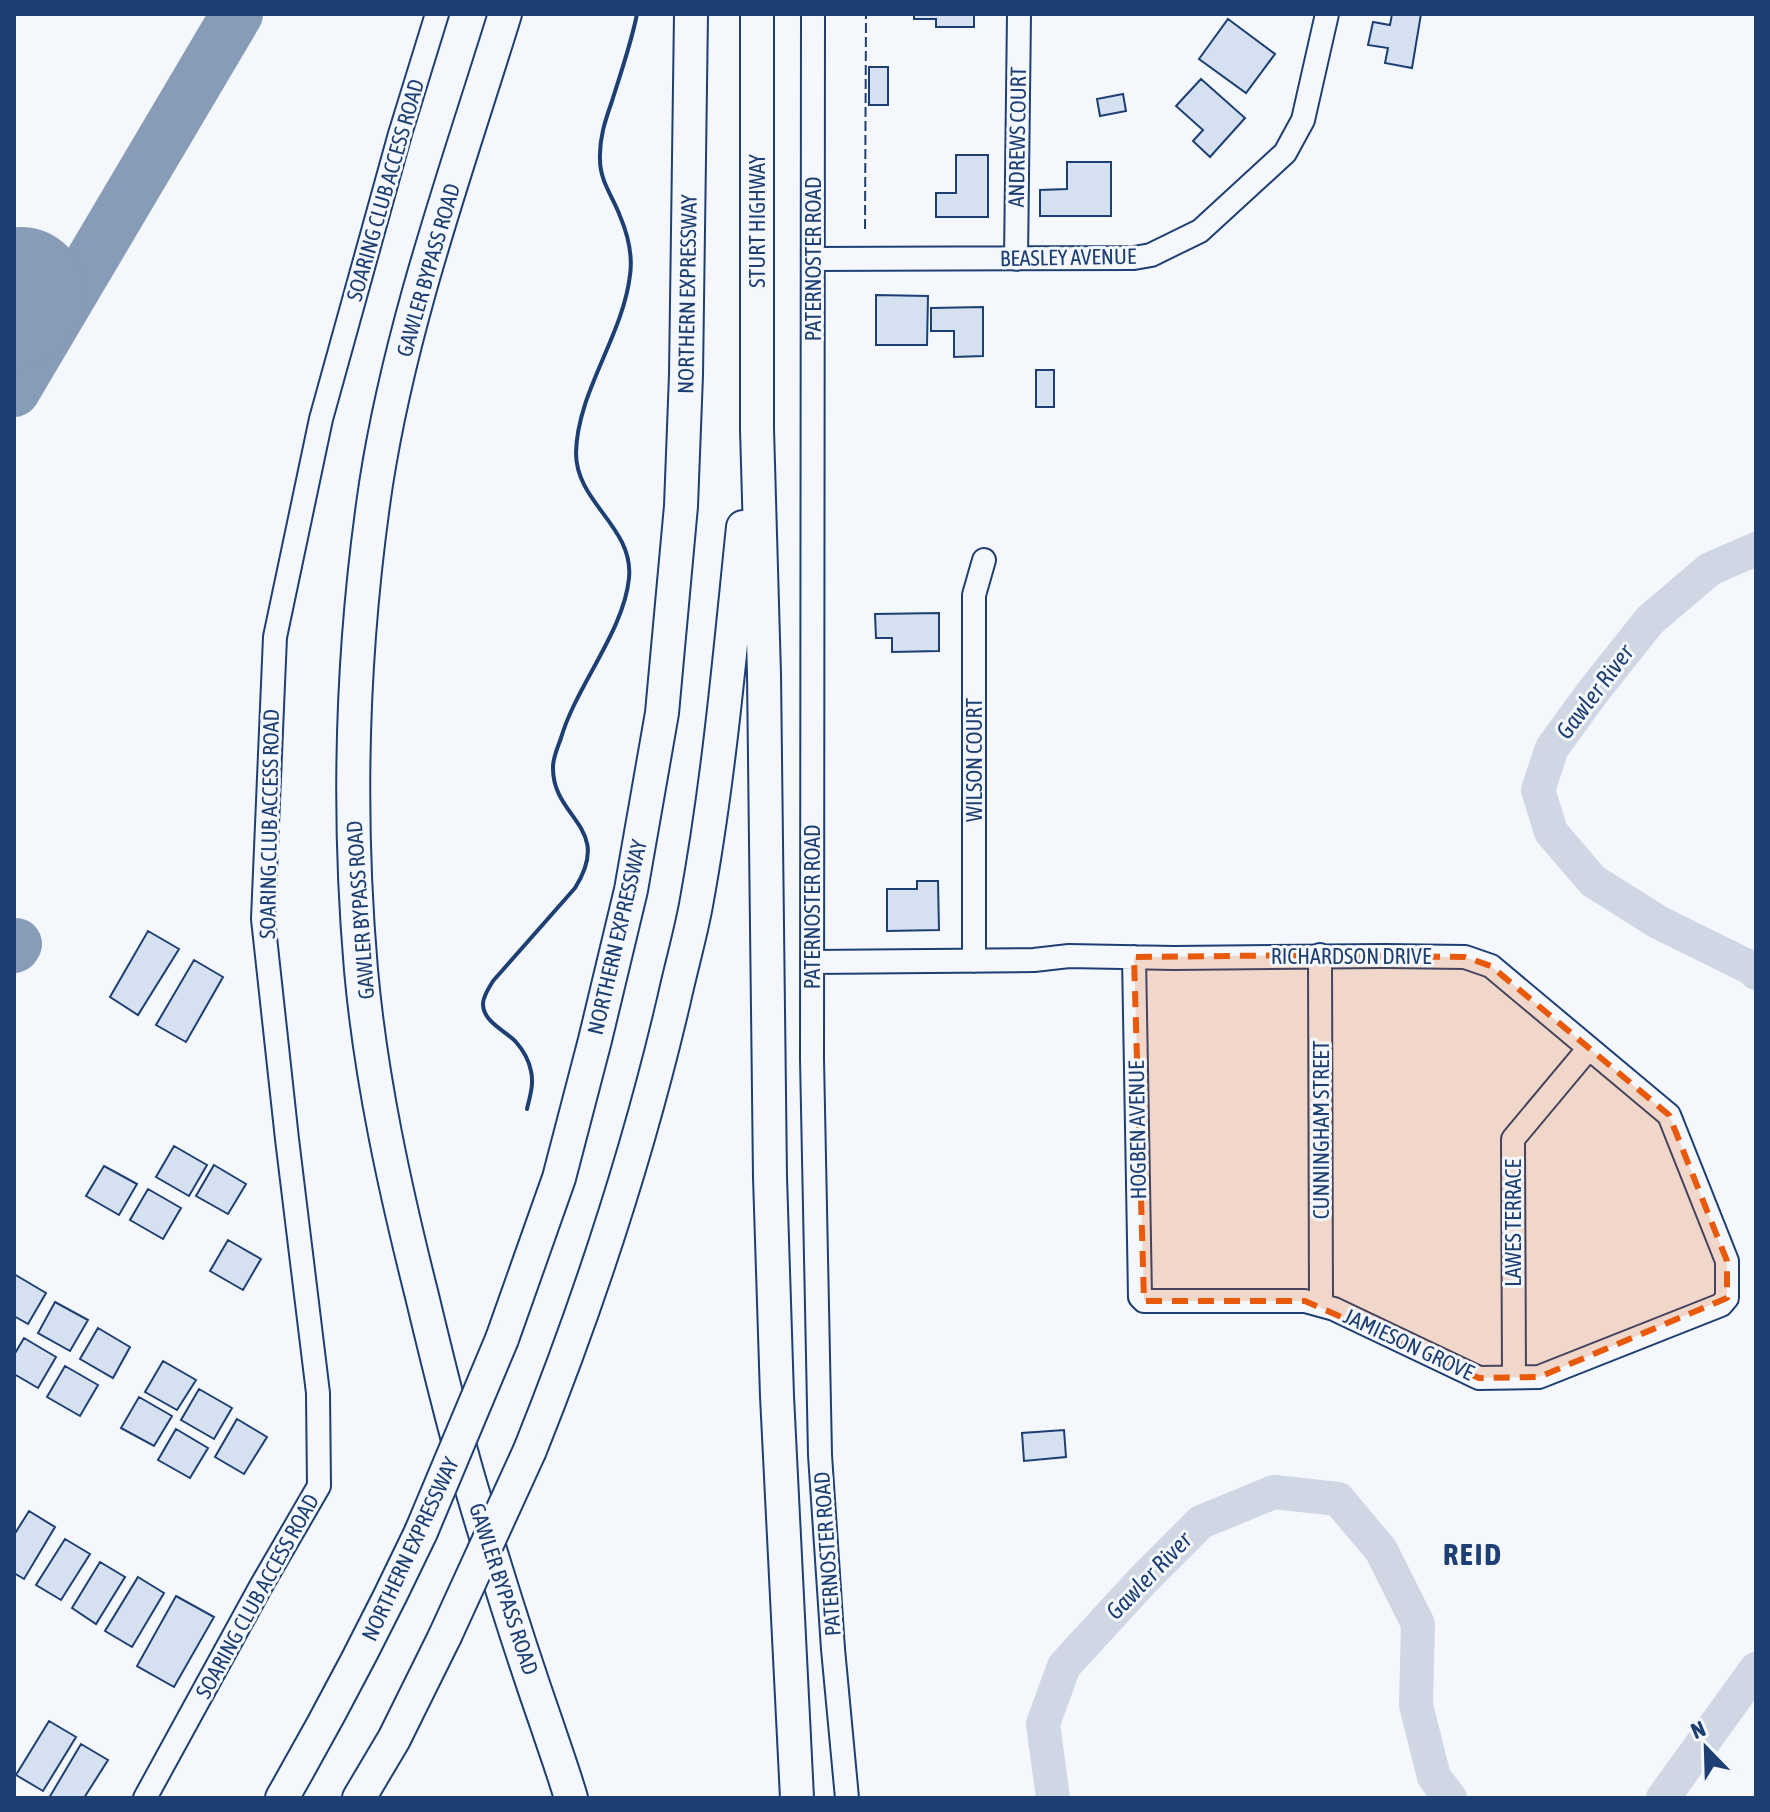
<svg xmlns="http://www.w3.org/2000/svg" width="1770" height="1812" font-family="'Asap Condensed',sans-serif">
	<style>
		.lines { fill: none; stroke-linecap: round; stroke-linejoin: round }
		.river { stroke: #cfd7e4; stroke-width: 34 }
		.taxiway { stroke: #889bb7; stroke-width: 52 }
		.runway { stroke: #889bb7; stroke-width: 130 }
		.building { fill: #d5e0f0; stroke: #1d3f73; stroke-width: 2 }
		.minor-casing { stroke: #1d3f73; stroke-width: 26 }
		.highway-casing { stroke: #1d3f73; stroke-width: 36 }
		.minor { stroke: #f4f7fb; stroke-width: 22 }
		.highway { stroke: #f4f7fb; stroke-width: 32 }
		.highway-bridge-casing { stroke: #1d3f73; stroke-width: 36; stroke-linecap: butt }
		.highway-bridge { stroke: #f4f7fb; stroke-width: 32 }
		.fence { stroke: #1d3f73; stroke-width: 2; stroke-dasharray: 10 4; stroke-linecap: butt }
		.wall { stroke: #1d3f73; stroke-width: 4 }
		.marked { fill: #e8590c; fill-opacity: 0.2; stroke: #e8590c; stroke-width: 6; stroke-dasharray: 16 10; stroke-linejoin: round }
		.labels { text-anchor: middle; stroke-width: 6; stroke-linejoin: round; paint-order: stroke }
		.street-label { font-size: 22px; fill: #1d3f73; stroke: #f4f7fb }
		.water-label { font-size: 24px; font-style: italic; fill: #1d3f73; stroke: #f4f7fb }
		.district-label { font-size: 30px; font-weight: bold; letter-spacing: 2px; fill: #1d3f73; stroke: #f4f7fb }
	</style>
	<rect width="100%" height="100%" fill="#f4f7fb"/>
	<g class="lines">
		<!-- river -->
		<path class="river" d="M1756 549 1710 569 1650 620 1592 693 1552 748 1538 790 1551 832 1593 881 1658 922 1751 968 1756 973
			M1053 1798 1043 1724 1064 1666 1143 1580 1201 1522 1274 1492 1338 1499 1381 1550 1418 1624 1416 1705 1434 1777 1450 1798
			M1663 1798 1756 1669"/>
		<!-- taxiway -->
		<path class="taxiway" d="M14 391 237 14
			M14 947 16 944"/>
		<!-- runway -->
		<path class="runway" d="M14 304 21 292"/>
	</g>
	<!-- building -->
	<path class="building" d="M914 14H974V27H936V19H914Z
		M1392 14H1421L1412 68 1385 63 1388 48 1368 45 1373 22 1390 25Z
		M1228 19 1275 54 1246 93 1199 59Z
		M869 67H888V105H869Z
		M1201 79 1245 118 1210 157 1193 141 1203 130 1176 106Z
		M1123 94 1126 111 1100 116 1097 99Z
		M956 155H988V217H936V193H956Z
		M1067 162H1111V216H1040V190L1067 189Z
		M876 295 928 296 927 345H876Z
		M983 307V356L954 357V331H931V308Z
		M1036 370H1054V407H1036Z
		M939 613V651L892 652V638H876L875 614Z
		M917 881H938L939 930 887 931V889H917Z
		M148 931 179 949 138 1015 110 997Z
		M194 960 223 977 186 1042 156 1025Z
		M174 1146 207 1165 189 1196 156 1177Z
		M214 1165 246 1184 228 1214 196 1196Z
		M104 1166 137 1184 119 1215 86 1196Z
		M148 1189 181 1208 163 1239 130 1220Z
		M228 1240 261 1259 243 1290 210 1271Z
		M14 1274 46 1293 28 1324 14 1316Z
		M55 1302 88 1320 70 1351 38 1333Z
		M98 1328 130 1347 113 1378 80 1359Z
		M24 1338 56 1357 38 1388 14 1374V1355Z
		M163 1361 196 1380 177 1410 145 1392Z
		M65 1366 98 1385 80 1416 47 1397Z
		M199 1389 232 1408 214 1439 181 1420Z
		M139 1397 172 1416 154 1446 121 1428Z
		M237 1419 267 1437 244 1474 215 1457Z
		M176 1429 208 1448 190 1478 158 1460Z
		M1064 1430 1066 1457 1024 1461 1022 1433Z
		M29 1511 55 1527 24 1579 14 1573V1535Z
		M65 1539 90 1554 61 1600 36 1585Z
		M100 1562 125 1577 96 1624 72 1608Z
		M138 1577 164 1593 132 1647 105 1631Z
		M176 1596 214 1617 174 1687 137 1666Z
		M49 1721 76 1737 43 1791 16 1775Z
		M81 1744 108 1760 84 1798H49Z"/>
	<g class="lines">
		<!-- minor casing -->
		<g class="minor-casing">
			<path id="minor" d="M813 14 812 1059 820 1455 833 1649 847 1798
				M813 259 1134 258 1151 255 1200 231 1285 153 1303 120 1327 14
				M1016 259 1019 14
				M1320 955 1321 1305
				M974 961V595L984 560
				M812 962 1034 960 1069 956 1174 958 1384 956 1465 957 1491 966 1669 1115 1727 1261V1298L1721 1305 1539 1377 1479 1378 1334 1309 1305 1301H1144L1140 1297 1134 957
				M1514 1377 1513 1139 1589 1048
				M145 1798 261 1586 319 1486 318 1393 287 1139 263 919 275 637 321 419 400 134 437 14"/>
		</g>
		<!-- highway casing -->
		<g class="highway-casing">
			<path id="highway" d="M505 14C457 169 401 324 376 484 352 645 347 808 361 970 371 1080 395 1189 422 1296 437 1358 452 1421 470 1483 494 1565 520 1648 548 1728 556 1752 564 1774 571 1798
				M757 14V429L764 674 770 1177 777 1396 797 1798
				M502 1339 559 1178 595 1040 631 890 662 713 681 506 686 375 691 14
				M530 1450C589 1303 638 1154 674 1000 681 968 690 937 696 905 719 780 730 653 743 527
				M282 1798C332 1711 378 1623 421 1532
				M359 1798 394 1739 445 1636"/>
		</g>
		<!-- minor -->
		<use href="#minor" class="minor"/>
		<!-- highway -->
		<use href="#highway" class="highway"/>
		<!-- highway-bridge casing -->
		<g class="highway-bridge-casing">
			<path id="highway-bridge" d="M421 1532 502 1339
				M445 1636 530 1450"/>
		</g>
		<!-- highway-bridge -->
		<use href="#highway-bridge" class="highway-bridge"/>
		<!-- fence -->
		<path class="fence" d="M865 229 866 14"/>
		<!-- wall -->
		<path class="wall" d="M527 1109C530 1096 534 1084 531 1071 529 1061 523 1050 516 1042 506 1031 483 1022 483 1004 483 996 489 988 493 981L575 888C614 826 552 819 553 767 553 757 558 747 561 738 576 686 624 631 629 578 634 527 576 503 576 453 577 392 623 336 630 275 633 254 628 235 620 216 613 197 600 181 600 160 599 139 605 121 612 101 621 72 631 44 637 14"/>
	</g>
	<!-- marked area -->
	<path class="marked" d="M1320 955 1465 957 1491 966 1669 1115 1727 1261V1298L1539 1377 1479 1378 1305 1301H1144L1134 957Z"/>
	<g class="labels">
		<!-- street labels -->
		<g class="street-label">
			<text transform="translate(1017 137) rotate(-89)" y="8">ANDREWS COURT</text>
			<text transform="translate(385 190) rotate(-74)" y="8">SOARING CLUB ACCESS ROAD</text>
			<text transform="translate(757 221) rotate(-90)" y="8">STURT HIGHWAY</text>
			<text transform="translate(1068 257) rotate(-1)" y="8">BEASLEY AVENUE</text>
			<text transform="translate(813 259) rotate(-90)" y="8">PATERNOSTER ROAD</text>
			<text transform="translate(428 270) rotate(-74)" y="8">GAWLER BYPASS ROAD</text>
			<text transform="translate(687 294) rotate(-89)" y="8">NORTHERN EXPRESSWAY</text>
			<text transform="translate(974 760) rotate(-90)" y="8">WILSON COURT</text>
			<text transform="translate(269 824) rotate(-89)" y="8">SOARING CLUB ACCESS ROAD</text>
			<text transform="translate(812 907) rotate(-90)" y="8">PATERNOSTER ROAD</text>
			<text transform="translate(360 910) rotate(-94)" y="8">GAWLER BYPASS ROAD</text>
			<text transform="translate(617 937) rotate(-77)" y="8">NORTHERN EXPRESSWAY</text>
			<text x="1351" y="964">RICHARDSON DRIVE</text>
			<text transform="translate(1137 1130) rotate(-91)" y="8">HOGBEN AVENUE</text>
			<text transform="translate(1321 1130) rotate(-90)" y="8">CUNNINGHAM STREET</text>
			<text transform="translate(1513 1223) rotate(-90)" y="8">LAWES TERRACE</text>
			<text transform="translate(1409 1344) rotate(25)" y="8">JAMIESON GROVE</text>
			<text transform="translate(410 1549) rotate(-65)" y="8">NORTHERN EXPRESSWAY</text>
			<text transform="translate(827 1554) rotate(-94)" y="8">PATERNOSTER ROAD</text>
			<text transform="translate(504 1589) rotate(72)" y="8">GAWLER BYPASS ROAD</text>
			<text transform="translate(257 1596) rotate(-61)" y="8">SOARING CLUB ACCESS ROAD</text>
		</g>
		<!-- water labels -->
		<g class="water-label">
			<text transform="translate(1595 692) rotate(-53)" y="8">Gawler River</text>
			<text transform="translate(1149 1576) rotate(-46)" y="8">Gawler River</text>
		</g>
		<!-- district labels -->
		<g class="district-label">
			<text x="1473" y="1565">REID</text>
		</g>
	</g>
	<!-- border -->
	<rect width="1770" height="1812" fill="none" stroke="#1d3f73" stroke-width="32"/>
	<!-- north arrow -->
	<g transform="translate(1706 1748) rotate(337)" stroke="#f4f7fb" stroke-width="6" paint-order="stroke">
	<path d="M0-6L14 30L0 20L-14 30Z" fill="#1d3f73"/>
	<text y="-12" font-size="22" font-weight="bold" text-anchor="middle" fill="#1d3f73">N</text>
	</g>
</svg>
